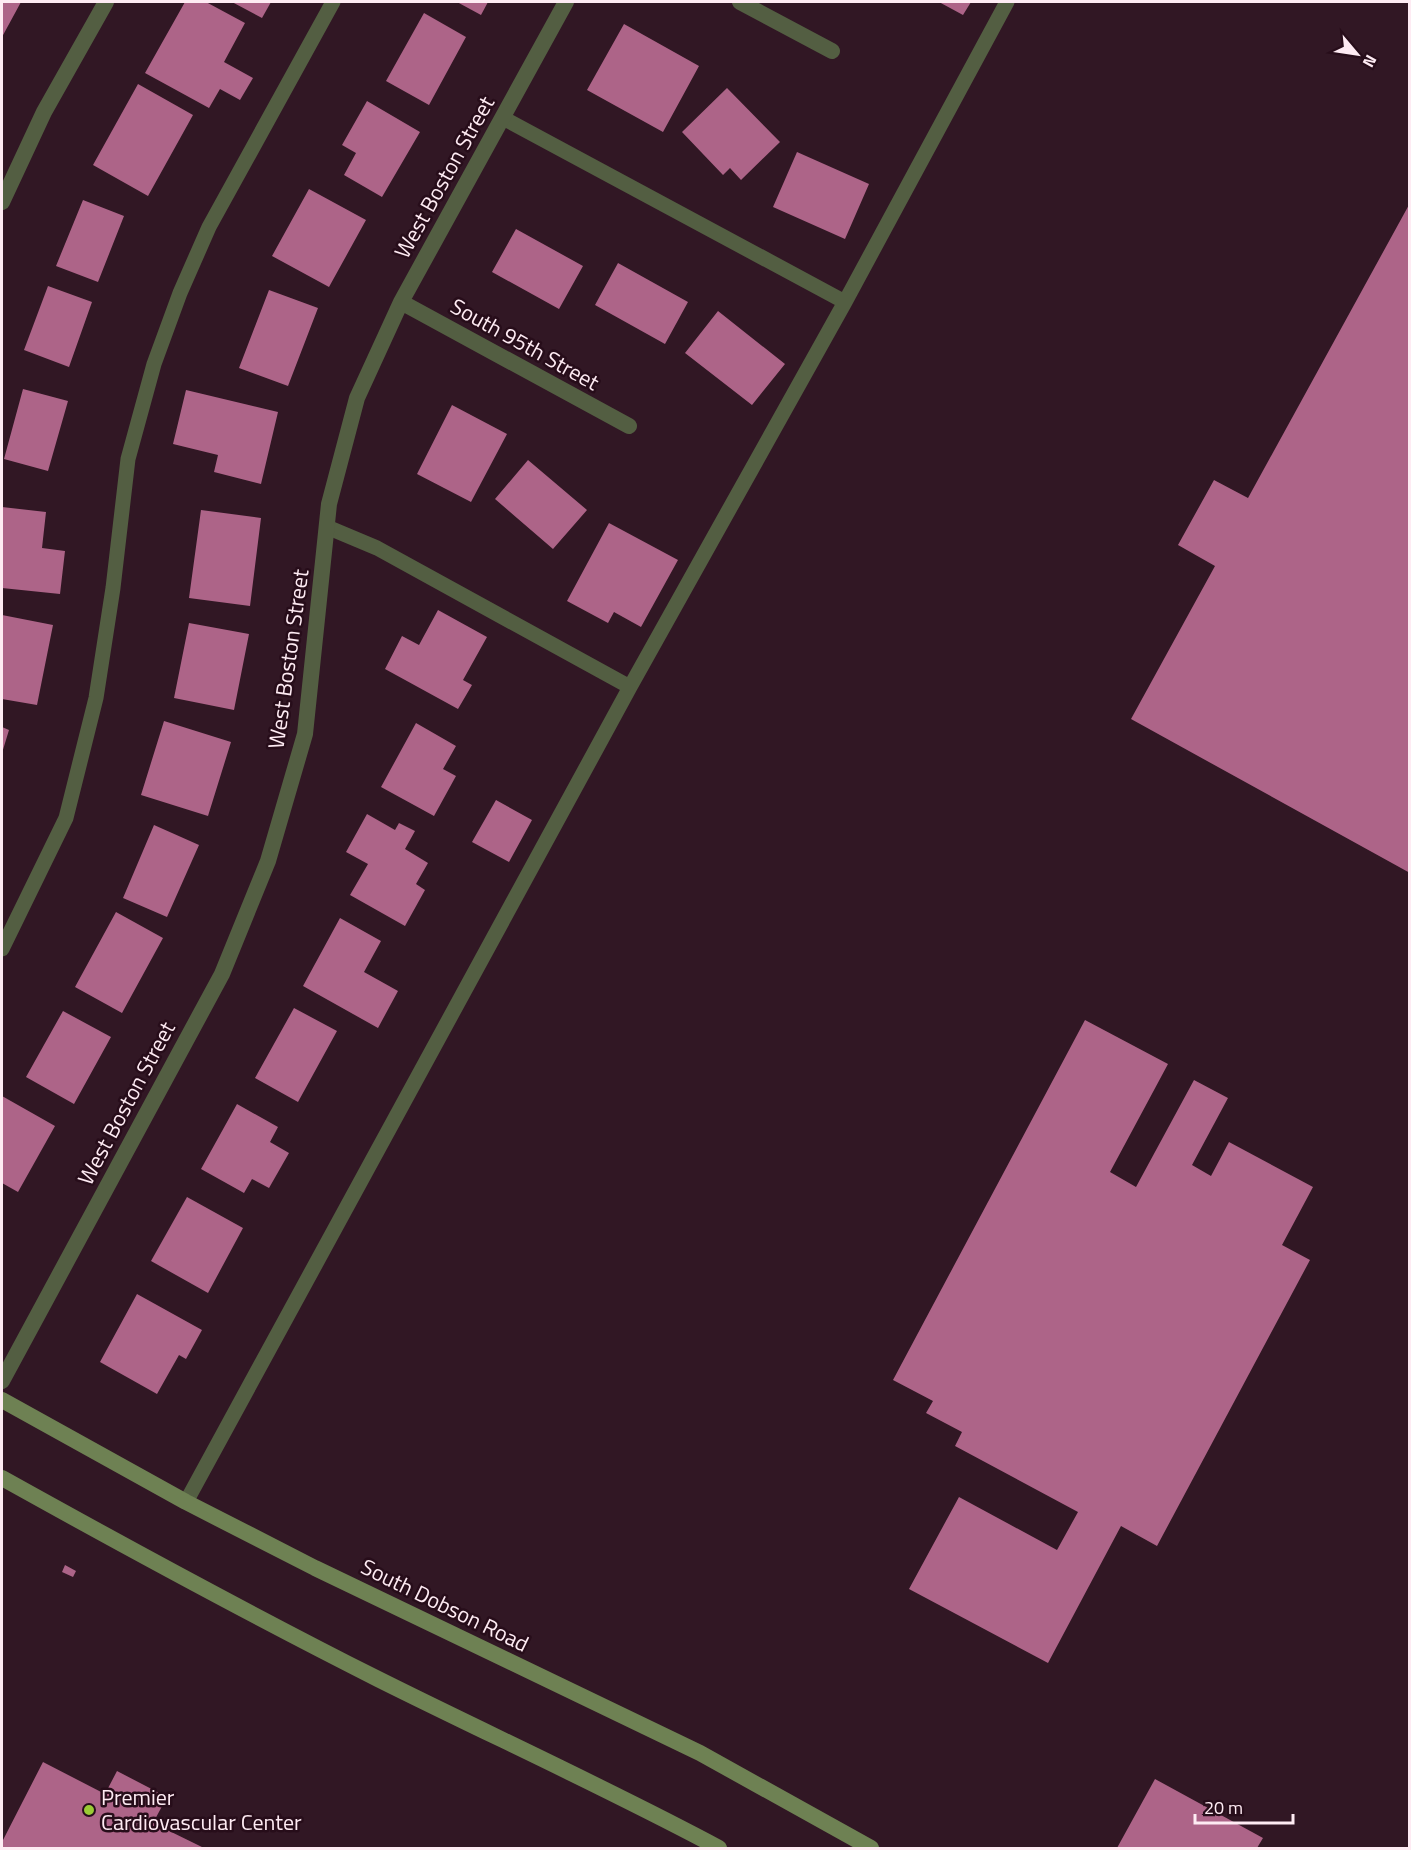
<svg xmlns="http://www.w3.org/2000/svg" width="1411" height="1850" font-family="'Titillium Web',sans-serif">
	<style>
		.building { fill: #ad6488 }
		.lines { fill: none; stroke-linecap: round; stroke-linejoin: round }
		.service { stroke: #535e42; stroke-width: 15 }
		.minor { stroke: #535e42; stroke-width: 16 }
		.secondary { stroke: #6e8153; stroke-width: 16 }
		.poi-dot { fill: #9acb35; stroke: #270d1a; stroke-width: 2 }
		.labels { text-anchor: middle; stroke-width: 5; stroke-linejoin: round; paint-order: stroke }
		.street-label { font-size: 22px; fill: #feebf3; stroke: #270d1a }
		.poi-label { font-size: 22px; fill: #feebf3; stroke: #270d1a; text-anchor: start }
	</style>
	<rect width="100%" height="100%" fill="#311724"/>
	<!-- building -->
	<path class="building" d="M2 2H21L2 37Z
		M185 2H206L245 23 224 62 253 78 240 100 220 89 209 108 145 73Z
		M232 2H271L262 18Z
		M457 2H488L481 15Z
		M939 2H971L963 15Z
		M424 13 466 37 429 105 386 81Z
		M624 24 699 66 663 132 587 90Z
		M138 84 193 115 148 196 93 165Z
		M727 88 780 142 741 180 730 168 723 175 682 132Z
		M367 101 420 132 382 197 344 175 356 153 342 145Z
		M797 152 869 184 845 239 773 207Z
		M309 189 366 220 329 287 272 256Z
		M83 200 124 216 98 282 56 266Z
		M1410 203V873L1131 719 1215 566 1178 545 1214 480 1248 498Z
		M516 229 583 266 559 309 492 272Z
		M618 263 688 302 665 344 595 305Z
		M48 286 92 302 69 367 24 350Z
		M269 290 318 308 288 386 239 368Z
		M718 311 785 364 752 405 685 353Z
		M23 389 68 401 48 471 4 459Z
		M186 390 278 412 261 484 214 472 218 455 173 444Z
		M452 405 507 434 471 502 417 474Z
		M528 460 587 510 553 549 495 499Z
		M2 507 46 512 42 548 65 551 60 594 2 588Z
		M201 510 261 518 250 606 189 598Z
		M609 523 678 560 641 627 614 612 608 623 567 601Z
		M438 610 487 637 463 680 472 685 458 709 385 669 402 636 419 645Z
		M2 615 53 625 37 705 2 699Z
		M189 623 249 634 234 710 174 698Z
		M164 721 231 742 208 816 141 795Z
		M416 723 456 746 443 769 456 776 434 816 381 787Z
		M2 727 9 730 2 753Z
		M496 800 532 820 509 862 472 842Z
		M367 814 395 830 399 823 415 831 405 849 428 863 416 884 425 890 405 926 350 895 368 864 346 852Z
		M154 825 199 845 167 917 123 898Z
		M116 912 163 938 122 1013 75 987Z
		M340 918 381 941 364 972 398 991 378 1028 303 986Z
		M294 1008 337 1031 298 1102 255 1078Z
		M63 1011 111 1037 74 1104 26 1077Z
		M1085 1020 1168 1064 1110 1172 1136 1187 1194 1080 1228 1098 1192 1165 1211 1176 1229 1142 1313 1187 1282 1245 1310 1260 1157 1546 1121 1526 1048 1663 909 1589 959 1497 1057 1550 1078 1512 955 1446 962 1432 926 1413 933 1401 893 1380Z
		M2 1096 55 1126 18 1192 2 1183Z
		M237 1104 278 1127 270 1142 289 1153 269 1188 252 1179 244 1193 201 1169Z
		M187 1197 243 1228 208 1293 151 1261Z
		M137 1294 202 1330 186 1359 179 1355 157 1394 100 1362Z
		M65 1565 76 1571 73 1577 62 1572Z
		M43 1762 105 1794 117 1771 167 1797 153 1823 204 1848H2V1842Z
		M1155 1779 1263 1838 1257 1848H1117Z"/>
	<g class="lines">
		<!-- service -->
		<path class="service" d="M503 118 845 302
			M327 527 377 548 630 687
			M2 949 66 818 96 698 113 588 128 459 154 364 180 293 209 227 333 2
			M186 1502 630 687 845 302 1007 2"/>
		<!-- minor -->
		<path class="minor" d="M740 2 832 51
			M2 202 44 112 106 2
			M401 302 629 426
			M2 1381 222 974 268 861 305 734 329 504 357 398 401 302 566 2"/>
		<!-- secondary -->
		<path class="secondary" d="M2 1400 186 1502 315 1568 700 1753 871 1848
			M2 1478C126 1547 251 1615 378 1679 492 1736 607 1788 719 1848"/>
	</g>
	<!-- markers -->
	<circle class="poi-dot" cx="89" cy="1810" r="6"/>
	<g class="labels">
		<!-- street labels -->
		<g class="street-label">
			<text transform="translate(444 177) rotate(-61)" y="8">West Boston Street</text>
			<text transform="translate(525 344) rotate(29)" y="8">South 95th Street</text>
			<text transform="translate(288 659) rotate(-82)" y="8">West Boston Street</text>
			<text transform="translate(126 1103) rotate(-62)" y="8">West Boston Street</text>
			<text transform="translate(445 1605) rotate(26)" y="8">South Dobson Road</text>
		</g>
		<!-- poi labels -->
		<g class="poi-label">
			<text x="101" y="1805">Premier<tspan x="101" dy="25">Cardiovascular Center</tspan></text>
		</g>
	</g>
	<!-- border -->
	<rect width="1411" height="1850" fill="none" stroke="#feebf3" stroke-width="6"/>
	<!-- north arrow -->
	<g transform="translate(1357 54) rotate(119)" stroke="#270d1a" stroke-width="4.5" paint-order="stroke">
	<path d="M0-4.5L10 22L0 15L-10 22Z" fill="#feebf3"/>
	<text y="-9" font-size="16" font-weight="bold" text-anchor="middle" fill="#feebf3">N</text>
	</g>
	<!-- scale -->
	<path d="M1195 1814v9h98v-9" fill="none" stroke="#feebf3" stroke-width="3"/>
	<text x="1204" y="1814" font-size="18" fill="#feebf3" stroke="#270d1a" stroke-width="4.5" paint-order="stroke">20 m</text>
</svg>
